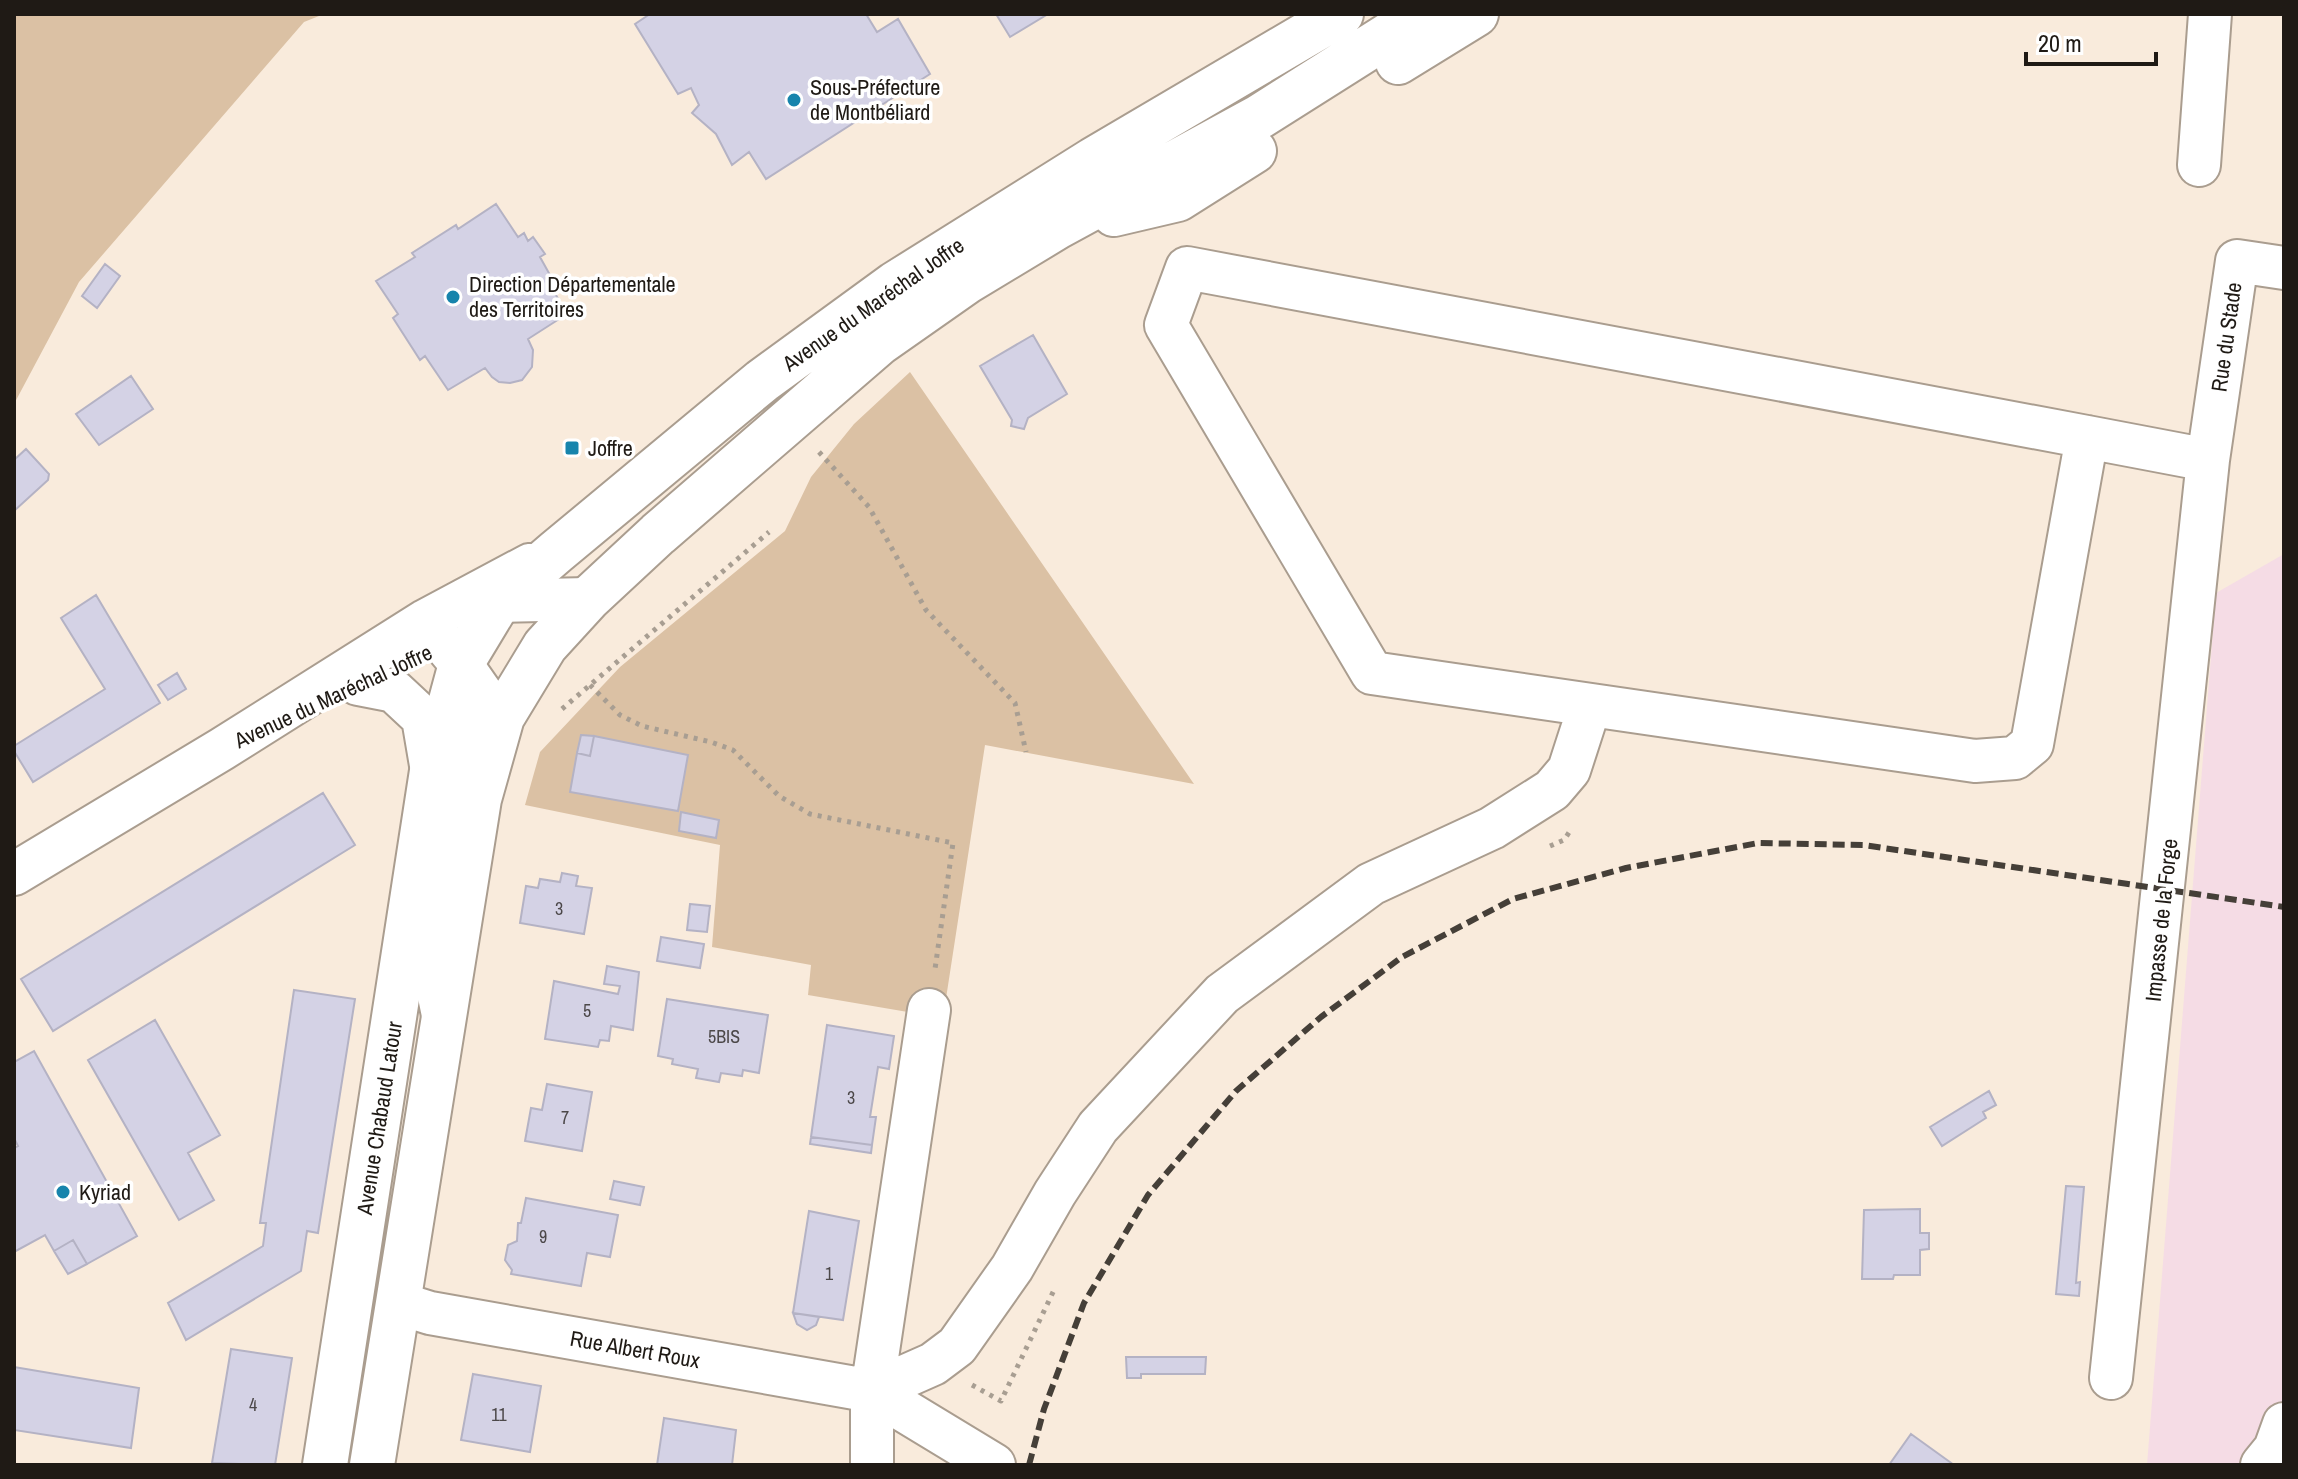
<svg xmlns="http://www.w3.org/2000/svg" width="2298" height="1479" font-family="'Archivo Narrow',sans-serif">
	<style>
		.industrial { fill: #f5dce5 }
		.green { fill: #dbc1a4 }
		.building { fill: #d4d2e5; stroke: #b4b2c4; stroke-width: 2 }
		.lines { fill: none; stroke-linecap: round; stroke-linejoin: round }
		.minor-casing { stroke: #aa9d8f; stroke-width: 46 }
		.major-casing { stroke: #aa9d8f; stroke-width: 48 }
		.path { stroke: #a89e92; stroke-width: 5; stroke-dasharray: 4 6; stroke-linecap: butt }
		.minor { stroke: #fff; stroke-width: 42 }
		.major { stroke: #fff; stroke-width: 44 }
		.rail { stroke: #453f38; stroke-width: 6; stroke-dasharray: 12 6; stroke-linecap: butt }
		.poi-dot { fill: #1784ac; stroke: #fff; stroke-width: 3 }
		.labels { text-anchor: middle; stroke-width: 7; stroke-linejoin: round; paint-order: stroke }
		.number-label { font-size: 18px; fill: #4c4849 }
		.poi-label { font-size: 22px; fill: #1f1a15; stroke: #fff; text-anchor: start }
		.street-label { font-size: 22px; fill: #1f1a15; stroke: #fff }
	</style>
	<rect width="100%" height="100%" fill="#f9ebdc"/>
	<!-- industrial -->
	<path class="industrial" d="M2284 554V1465H2147L2216 593Z"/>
	<!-- green -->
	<path class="green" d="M14 14H324L304 22 79 282 14 404Z
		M910 372 1194 784 985 745 943 1018 808 995 811 965 712 947 720 845 525 805 540 752 620 667 785 531 811 477 854 424Z"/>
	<!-- building -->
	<path class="building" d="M650 14H866L877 32 898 19 930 74 766 179 749 152 732 165 716 134 692 113 699 105 691 88 678 94 635 24Z
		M996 14H1048L1010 37Z
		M496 204 518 237 524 233 528 241 533 237 545 254 540 257 550 275 546 278 567 314 528 339 533 350 532 367 522 380 510 383 499 382 492 377 485 368 448 390 425 356 420 360 393 318 398 314 376 281 415 257 412 253 456 225 458 229Z
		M105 264 120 276 97 308 82 296Z
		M1033 335 1067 394 1028 418 1024 429 1011 426 1012 420 980 366Z
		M131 376 153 409 99 445 76 414Z
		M26 449 49 474 48 480 14 511V460Z
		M96 595 160 703 33 782 14 751V746L105 689 61 618Z
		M177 673 186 689 168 700 158 685Z
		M581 735 594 736 590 756 577 753Z
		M594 736 688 755 678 811 570 792 577 753 590 756Z
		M323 793 355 845 53 1031 21 979Z
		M681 812 719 820 716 838 679 831Z
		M562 873 578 876 576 886 592 888 584 934 520 923 526 886 538 888 540 879 560 882Z
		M690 904 710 906 707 932 687 930Z
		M661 937 704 944 700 968 657 961Z
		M607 966 639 972 633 1030 611 1026 609 1041 600 1040 598 1047 545 1039 554 981 618 994 620 986 604 984Z
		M294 990 355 999 318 1233 307 1231 301 1271 186 1340 168 1303 263 1246 266 1223H260Z
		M667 999 768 1015 759 1073 743 1070 742 1076 721 1073 719 1082 696 1078 698 1069 672 1064 673 1059 658 1056Z
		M155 1020 220 1135 188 1153 214 1200 179 1220 88 1060Z
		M827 1025 894 1036 889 1069 878 1067 870 1117H876L872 1145 811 1137Z
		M34 1051 137 1236 87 1264 73 1240 54 1251 45 1235 14 1252V1148L18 1146 14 1138V1062Z
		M547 1084 592 1092 582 1151 525 1141 531 1108 542 1110Z
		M1989 1091 1996 1105 1983 1112 1986 1118 1942 1146 1930 1127Z
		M811 1137 872 1145 871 1153 810 1144Z
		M614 1181 644 1187 640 1205 610 1199Z
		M2066 1186 2084 1187 2076 1283 2080 1282 2079 1296 2056 1294Z
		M526 1198 618 1215 610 1257 587 1253 581 1286 511 1274 512 1270 505 1260 508 1245 517 1241 518 1223H521Z
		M1920 1209V1233H1929V1249L1920 1250V1275H1894L1893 1279H1862L1864 1210Z
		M809 1211 859 1221 843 1320 793 1313Z
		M73 1240 87 1264 68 1274 54 1251Z
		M793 1313 819 1317 816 1325 807 1330 797 1324Z
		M231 1349 292 1358 275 1465 212 1463Z
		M1126 1357H1206L1205 1374H1141V1378H1127Z
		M14 1367 139 1388 131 1448 14 1430Z
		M473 1374 541 1386 530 1452 461 1440Z
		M664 1418 736 1430 732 1465H657Z
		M1911 1434 1954 1465H1889Z"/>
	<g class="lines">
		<!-- minor casing -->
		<g class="minor-casing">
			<path id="minor" d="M2199 165 2210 14
				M2087 437 2032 744 2015 758 1975 761 1372 673 1166 325 1187 268 2087 437 2208 460
				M482 615 499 601 588 599
				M425 621 461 664 484 697 456 776 439 851 429 948 443 1015
				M358 684 394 691 423 718 432 771
				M14 874 222 749 425 621 530 565
				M398 1303 430 1313 872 1391 994 1465
				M2111 1378 2208 460 2237 261 2284 268
				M872 1391 933 1364 957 1346 1012 1268 1055 1193 1098 1127 1222 994 1371 884 1492 828 1552 790 1569 770 1590 705
				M872 1465V1391L929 1010
				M2262 1465 2275 1449 2284 1424"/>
		</g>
		<!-- major casing -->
		<g class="major-casing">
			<path id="major" d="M1398 62 1476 14
				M1114 214 1178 199 1254 151
				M325 1465 432 771 461 664 499 601 556 552 762 381 895 284 1093 160 1341 14
				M372 1465 479 799 502 717 545 646 588 599 658 534 879 343 966 282 1057 227 1259 117 1422 14"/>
		</g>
		<!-- path -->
		<path class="path" d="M819 452 869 507 926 610 1015 703 1026 752
			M590 685 620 715 642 726 711 742 733 750 779 796 810 814 953 843 935 969
			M562 709 769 532
			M1550 846 1564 840 1570 831
			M972 1385 1001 1401 1055 1288"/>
		<!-- minor -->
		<use href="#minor" class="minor"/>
		<!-- major -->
		<use href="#major" class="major"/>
		<!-- rail -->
		<path class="rail" d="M1029 1465 1044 1409 1084 1303 1148 1195 1236 1091 1321 1017 1402 957 1513 899 1626 868 1758 843 1863 845 2284 907"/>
	</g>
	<!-- markers -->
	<g class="poi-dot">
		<circle cx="794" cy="100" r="8"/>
		<circle cx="453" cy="297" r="8"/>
		<rect x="564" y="440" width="16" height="16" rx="4"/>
		<circle cx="63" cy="1192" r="8"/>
	</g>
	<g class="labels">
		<!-- number labels -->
		<g class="number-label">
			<text x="559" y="915">3</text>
			<text x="587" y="1017">5</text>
			<text x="724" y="1043">5BIS</text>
			<text x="851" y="1104">3</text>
			<text x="565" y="1124">7</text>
			<text x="543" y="1243">9</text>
			<text x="829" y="1280">1</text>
			<text x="253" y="1411">4</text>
			<text x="499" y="1421">11</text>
		</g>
		<!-- poi labels -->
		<g class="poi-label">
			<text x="810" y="95">Sous-Préfecture<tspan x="810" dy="25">de Montbéliard</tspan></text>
			<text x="469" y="292">Direction Départementale<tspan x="469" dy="25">des Territoires</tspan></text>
			<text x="588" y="456">Joffre</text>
			<text x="79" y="1200">Kyriad</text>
		</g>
		<!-- street labels -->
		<g class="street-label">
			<text transform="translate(873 304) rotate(-35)" y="8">Avenue du Maréchal Joffre</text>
			<text transform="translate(2226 337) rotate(-82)" y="8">Rue du Stade</text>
			<text transform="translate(333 696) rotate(-25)" y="8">Avenue du Maréchal Joffre</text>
			<text transform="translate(2161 920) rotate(-84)" y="8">Impasse de la Forge</text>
			<text transform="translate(379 1118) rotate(-81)" y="8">Avenue Chabaud Latour</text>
			<text transform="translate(635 1349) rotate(10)" y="8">Rue Albert Roux</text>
		</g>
	</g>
	<!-- border -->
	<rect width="2298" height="1479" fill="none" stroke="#1f1a15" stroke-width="32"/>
	<!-- scale -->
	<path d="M2026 52v12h130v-12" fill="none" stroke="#1f1a15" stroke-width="4"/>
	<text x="2038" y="52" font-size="24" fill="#1f1a15" stroke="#ffffff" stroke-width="6" paint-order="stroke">20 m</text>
</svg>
